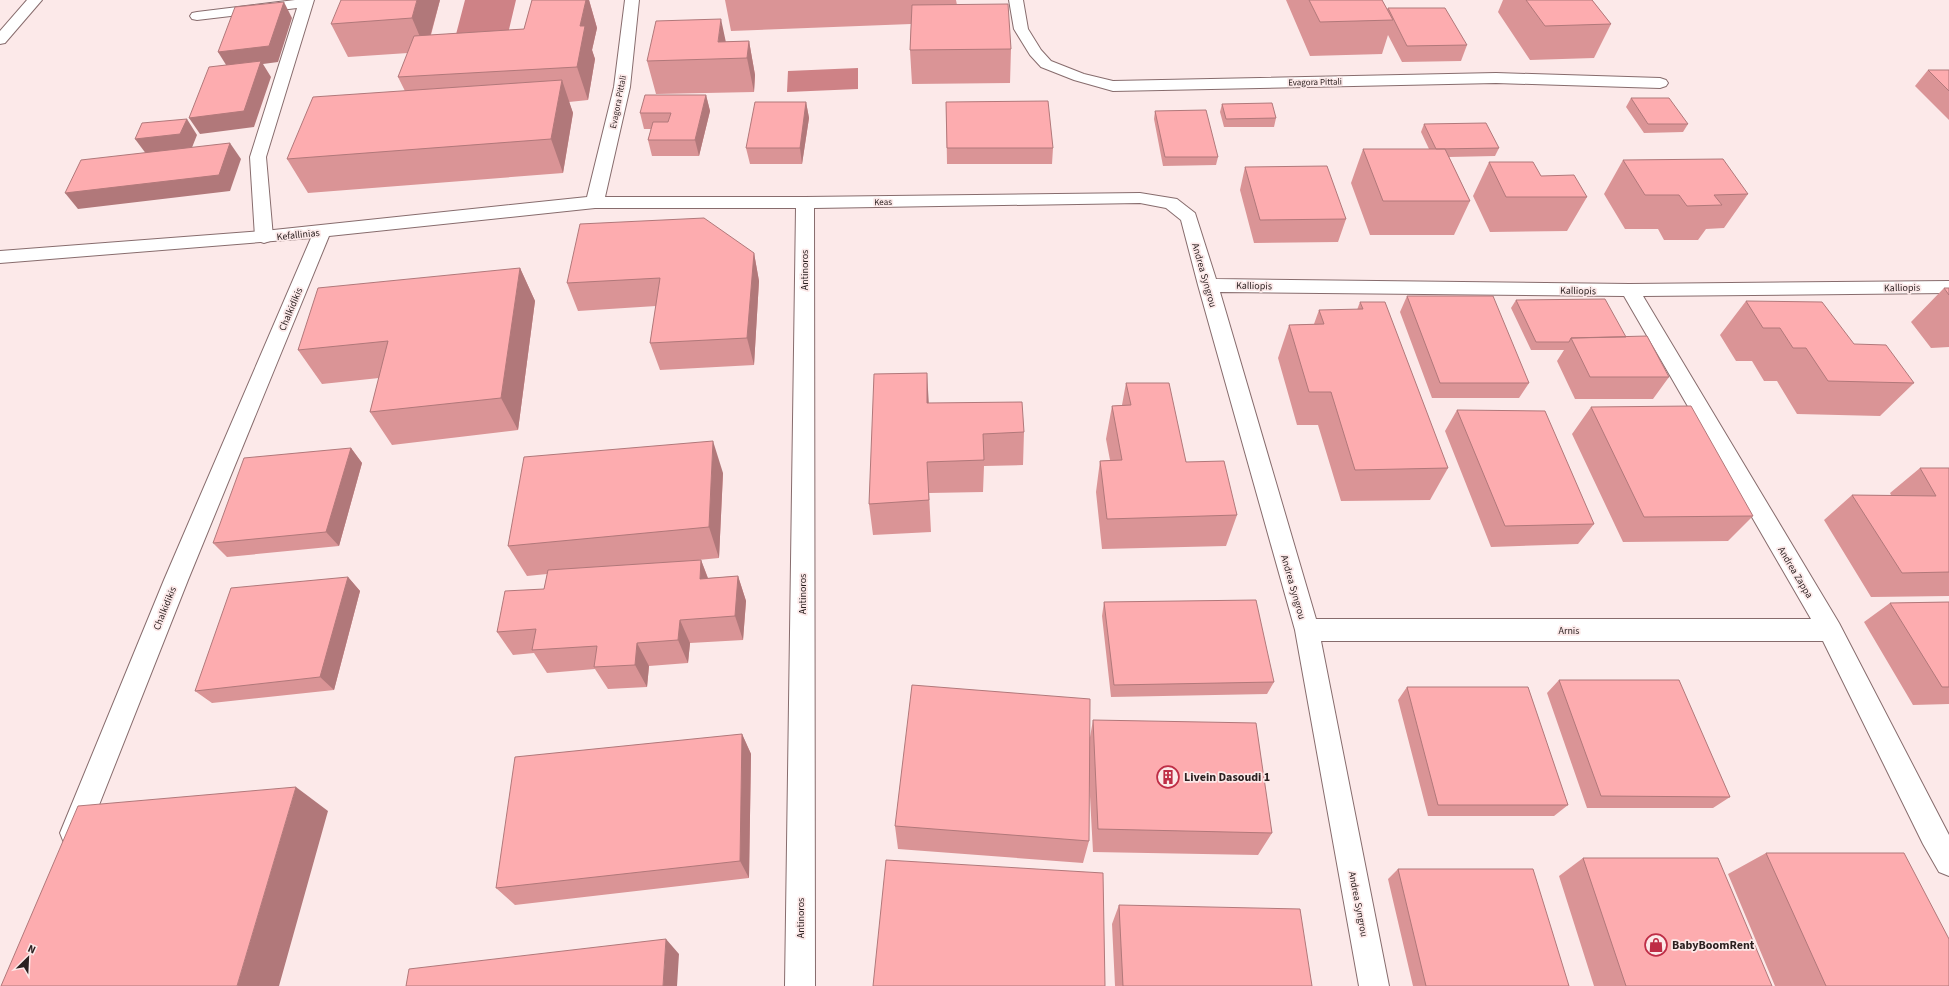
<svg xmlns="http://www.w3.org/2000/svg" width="1949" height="986" font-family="'Source Sans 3',sans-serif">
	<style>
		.water { fill: #ce8286 }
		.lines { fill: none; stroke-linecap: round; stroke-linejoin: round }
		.lane-casing { stroke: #876c6d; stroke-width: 2 }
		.street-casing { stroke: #876c6d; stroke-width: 2 }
		.lane { fill: #fff; fill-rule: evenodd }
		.street { fill: #fff; fill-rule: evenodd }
		.wall { fill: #da9496 }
		.shaded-wall { fill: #b1787a }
		.building { fill: #fdacaf; stroke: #b1787a }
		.labels { text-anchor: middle; stroke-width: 3.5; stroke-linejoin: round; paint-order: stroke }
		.far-street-label { font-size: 9px; fill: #2a1f1f; stroke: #fce9e9 }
		.street-label { font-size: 10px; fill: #2a1f1f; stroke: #fce9e9 }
		.near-poi-label { font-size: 12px; font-weight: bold; fill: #2a1f1f; stroke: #fce9e9; text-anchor: start }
	</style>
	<rect width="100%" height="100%" fill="#fce9e9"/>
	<!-- water -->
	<path class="water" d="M465 0H516L507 38 454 42Z
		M858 68V89L787 92 788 71Z"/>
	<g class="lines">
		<!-- lane casing -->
		<g class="lane-casing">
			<path id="lane" d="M295 0H314L266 157 273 237 270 241 264 243 258 241 255 237 250 157 297 8 197 20 192 19 190 16 192 13 197 12Z"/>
		</g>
		<!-- street casing -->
		<g class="street-casing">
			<path id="street" d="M27 0H42L5 43 0 44V31Z
				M625 0H639L630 87 605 197H805L1140 193 1177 199 1195 213 1216 279 1630 284 1949 281V293L1643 296 1839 623 1949 835V876L1939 872 1923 844 1823 641H1321L1389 986H1359L1295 630 1198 285 1181 220 1166 208 1140 203 814 208 815 986H785L796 208H595L329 236 188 580 84 843 74 847 64 843 60 833 164 580 311 238 0 263V251L264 231 587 197 614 87ZM1220 292 1624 296 1811 619H1316Z
				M1009 0H1023L1028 29 1041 50 1051 61 1084 74 1113 81 1496 73 1660 78 1666 80 1668 83 1666 86 1660 88 1496 83 1113 91 1074 80 1041 67 1030 55 1014 29Z"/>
		</g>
		<!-- lane -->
		<use href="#lane" class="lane"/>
		<!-- street -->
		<use href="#street" class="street"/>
	</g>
	<!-- wall -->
	<path class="wall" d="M440 0 431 35 524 29 532 0H589L597 28 592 50 595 59 588 100 569 102 573 113 563 173 308 193 287 159 405 91 398 77 408 53 348 57 331 24Z
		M725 0H956L957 5 1011 49 1010 83 912 84 910 50 911 24 731 31Z
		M1286 0H1382L1387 9 1388 8 1467 45 1461 61 1402 62 1388 35 1382 54 1310 56Z
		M1503 0H1592L1611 24 1594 58 1530 60 1498 12Z
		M749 41 755 75 754 92 656 94 647 61 726 42Z
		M1928 70H1949V120L1915 86Z
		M706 95 710 111 699 156H652L648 140 651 129H644L640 113Z
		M1631 98 1688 124 1683 132 1644 133 1626 107Z
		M806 102 809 118 802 164H750L746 148Z
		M946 102 1053 148 1052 164H947Z
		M1222 104 1276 118 1274 127H1224L1220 112Z
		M1155 111 1218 157 1216 165 1163 166 1154 119Z
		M1424 124 1499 148 1495 156 1449 157 1470 201 1454 235H1370L1351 183 1363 149H1429L1421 132Z
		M1623 160 1748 194 1724 228 1706 229 1698 240H1664L1658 229H1625L1604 194Z
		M1489 162 1541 176 1587 197 1567 231 1490 232 1473 196Z
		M1245 167 1346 219 1338 242 1254 243 1240 190Z
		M754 253 759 281 754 365 660 370 650 343 656 306 578 311 567 283Z
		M520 268 535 301 518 430 392 445 370 412 379 378 322 384 298 350Z
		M1944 288H1949V347L1931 348 1911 322Z
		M1407 296 1529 383 1519 398H1432L1400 312Z
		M1516 300 1626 337 1669 377 1653 399H1575L1557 361 1564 350H1531L1511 308Z
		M1746 301 1854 344 1914 383 1880 416 1797 414 1777 381H1764L1752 361H1736L1720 335Z
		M1360 302 1448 468 1430 500 1341 501 1318 425H1297L1278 358 1289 325 1314 324 1319 310H1357Z
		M1126 383 1186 462 1237 515 1226 546 1102 549 1096 492 1100 461 1110 460 1106 439 1112 406 1122 405Z
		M929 403 1024 432 1023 465 984 466 983 492 929 493 931 532 873 535 869 504Z
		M1591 407 1753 516 1728 541 1623 542 1572 434Z
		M1457 410 1594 524 1578 544 1491 547 1445 431Z
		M351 448 362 463 339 546 227 557 213 543Z
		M1920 468H1949V596L1871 597 1824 520 1852 495H1891L1890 493Z
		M723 473 719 558 688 561 701 560 708 578 738 576 746 601 743 640 690 643 688 663 649 666 647 687 608 689 595 669 547 673 534 653 513 655 497 632 544 589 547 574 527 576 508 546Z
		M348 577 360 591 334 690 212 703 195 691Z
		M1104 602 1274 682 1267 694 1111 697 1102 616Z
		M1949 602V704L1913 705 1864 622 1890 603Z
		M1559 680 1730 797 1713 808H1587L1547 693Z
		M1407 687 1568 805 1554 816H1428L1398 700Z
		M1093 720 1272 833 1258 855 1093 852 1089 778V841L1083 863 898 849 895 826 1090 737Z
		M742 734 751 754 749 878 515 905 496 888Z
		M1766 853 1949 986H1775L1728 874Z
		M1583 858 1772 986H1594L1559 876Z
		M1398 869 1569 986H1413L1388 879Z
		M1119 905 1312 986H1115L1112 924Z"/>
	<!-- shaded-wall -->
	<path class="shaded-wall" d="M417 0H440L426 51 412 18Z
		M586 0H589L597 28 592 50 595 59 588 100 577 67 580 26Z
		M284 2 292 18 278 62 263 64 271 77 254 127 200 134 189 118 228 68 218 52Z
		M721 19 728 52 718 42Z
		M749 41 755 75 754 92 747 58Z
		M562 80 573 113 563 173 551 139Z
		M706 95 710 111 699 156 695 140Z
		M806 102 809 118 802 164 800 148Z
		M187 119 197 135 191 150 147 155 135 139Z
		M230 143 241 159 230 191 78 209 65 193Z
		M754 253 759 281 754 365 747 338Z
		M520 268 535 301 518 430 501 398Z
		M927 373 929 406 927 403Z
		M713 441 723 473 719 558 709 527Z
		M351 448 362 463 339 546 326 532Z
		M701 560 710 584 700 579Z
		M738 576 746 601 743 640 735 616Z
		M348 577 360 591 334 690 320 677Z
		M680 620 690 643 688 663 678 640Z
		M637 643 649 666 647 687 635 665Z
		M742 734 751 754 749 878 740 861Z
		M296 787 328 811 279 986H237Z
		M666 939 679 954 677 986H663Z"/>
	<!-- building -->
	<path class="building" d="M341 0H417L412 18 331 24Z
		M532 0H586L580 26H585L577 67 398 77 414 36 524 29Z
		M1309 0H1382L1393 20 1320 22Z
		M1526 0H1592L1611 24 1545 26Z
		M284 2 269 46 218 52 235 7Z
		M1008 4 1011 49 910 50 912 5Z
		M1388 8H1445L1467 45 1407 46Z
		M721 19 718 42 749 41 747 58 647 61 656 21Z
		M261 61 244 111 189 118 209 67Z
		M1928 70H1949V91Z
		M562 80 551 139 287 159 313 97Z
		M645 95H706L695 140H648L653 122H668L671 113H640Z
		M1631 98H1669L1688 124H1648Z
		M1048 101 1053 148H947L946 102Z
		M755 102H806L800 148H746Z
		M1272 103 1276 118 1226 119 1222 104Z
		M1206 110 1218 157H1165L1155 111Z
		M187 119 180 134 135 139 142 123Z
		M1486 123 1499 148 1436 149 1424 124Z
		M230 143 219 175 65 193 81 160Z
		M1363 149H1445L1470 201H1383Z
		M1723 159 1748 194 1714 195 1722 205 1687 206 1679 195H1645L1623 160Z
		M1489 162H1533L1541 176 1574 175 1587 197H1506Z
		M1327 166 1346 219 1260 220 1245 167Z
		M704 218 754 253 747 338 650 343 660 278 567 283 580 224Z
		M520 268 501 398 370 412 388 341 298 350 318 288Z
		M1944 288H1949V295Z
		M1407 296H1493L1529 383H1440Z
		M1605 299 1626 337 1571 338 1569 342H1536L1516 300Z
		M1746 301 1822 302 1854 344 1886 345 1914 383 1828 381 1806 348H1793L1780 328H1763Z
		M1360 302H1385L1448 468 1355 470 1331 392H1309L1289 325 1324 324 1319 310 1363 309Z
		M1647 336 1669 377H1590L1571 338Z
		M927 373V403L1022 402 1024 432 983 434 984 460 927 462 929 500 869 504 874 374Z
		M1126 383H1169L1186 462 1224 461 1237 515 1107 519 1100 461 1122 460 1112 406 1131 405Z
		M1691 406 1753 516 1644 517 1591 407Z
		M1457 410 1545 411 1594 524 1505 526Z
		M713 441 709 527 508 546 524 457Z
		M351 448 326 532 213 543 244 458Z
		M1920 468H1949V572L1902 573 1852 495 1936 496Z
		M701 560 700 579 738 576 735 616 680 620 678 640 637 643 635 665 594 667 597 646 532 650 536 629 497 632 505 591 544 589 548 570Z
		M348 577 320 677 195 691 231 588Z
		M1256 600 1274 682 1114 685 1104 602Z
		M1949 602V687H1942L1890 603Z
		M1559 680H1679L1730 797 1601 796Z
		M912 685 1090 699 1089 841 895 826Z
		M1407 687H1528L1568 805H1438Z
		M1093 720 1256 723 1272 833 1098 829Z
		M742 734 740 861 496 888 515 757Z
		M296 787 237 986H1L78 806Z
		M1766 853H1904L1949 939V986H1826Z
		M1583 858H1718L1772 986H1626Z
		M886 860 1103 873 1105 986H873Z
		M1398 869H1533L1569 986H1426Z
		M1119 905 1300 909 1312 986H1123Z
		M666 939 663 986H406L409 969Z"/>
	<!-- icons -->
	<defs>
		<g id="building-ring" transform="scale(1.15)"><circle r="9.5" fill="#fce9e9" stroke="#be2d46" stroke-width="1.5"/><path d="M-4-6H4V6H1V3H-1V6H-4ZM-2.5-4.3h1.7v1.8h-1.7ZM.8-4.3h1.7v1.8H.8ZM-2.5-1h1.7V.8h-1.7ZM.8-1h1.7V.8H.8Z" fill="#be2d46"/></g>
		<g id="shop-ring" transform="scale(1.15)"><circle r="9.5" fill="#fce9e9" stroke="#be2d46" stroke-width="1.5"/><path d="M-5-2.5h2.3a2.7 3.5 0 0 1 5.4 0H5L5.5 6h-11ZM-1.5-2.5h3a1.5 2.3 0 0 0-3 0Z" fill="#be2d46"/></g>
	</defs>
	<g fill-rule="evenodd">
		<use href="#building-ring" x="1168" y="777"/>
		<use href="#shop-ring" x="1656" y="945"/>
	</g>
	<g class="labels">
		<!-- far-street labels -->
		<g class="far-street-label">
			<text transform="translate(1315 82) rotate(-1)" y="3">Evagora Pittali</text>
			<text transform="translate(618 102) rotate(-79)" y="3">Evagora Pittali</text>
			<text transform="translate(883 202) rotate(-1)" y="3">Keas</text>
		</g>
		<!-- street labels -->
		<g class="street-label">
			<text transform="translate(298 234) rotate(-6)" y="4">Kefallinias</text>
			<text transform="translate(804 270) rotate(-90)" y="4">Antinoros</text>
			<text transform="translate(1205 275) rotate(74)" y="4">Andrea Syngrou</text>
			<text transform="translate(1254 285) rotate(1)" y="4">Kalliopis</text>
			<text transform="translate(1902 287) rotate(-1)" y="4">Kalliopis</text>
			<text transform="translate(1578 290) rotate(1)" y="4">Kalliopis</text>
			<text transform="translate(290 309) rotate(-67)" y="4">Chalkidikis</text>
			<text transform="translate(1796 572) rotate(59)" y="4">Andrea Zappa</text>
			<text transform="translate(1294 587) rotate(74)" y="4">Andrea Syngrou</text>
			<text transform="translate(802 594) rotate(-90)" y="4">Antinoros</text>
			<text transform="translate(164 608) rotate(-68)" y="4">Chalkidikis</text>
			<text x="1569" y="634">Arnis</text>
			<text transform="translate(1359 904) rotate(79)" y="4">Andrea Syngrou</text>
			<text transform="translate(800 918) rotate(-90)" y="4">Antinoros</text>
		</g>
		<!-- near-poi labels -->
		<g class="near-poi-label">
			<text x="1184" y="781">Livein Dasoudi 1</text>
			<text x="1672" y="949">BabyBoomRent</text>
		</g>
	</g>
	<!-- north arrow -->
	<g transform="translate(28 958) rotate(24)" stroke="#fce9e9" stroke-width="3" paint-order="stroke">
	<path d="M0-3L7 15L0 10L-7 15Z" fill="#2a1f1f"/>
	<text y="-6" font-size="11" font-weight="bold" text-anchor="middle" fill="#2a1f1f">N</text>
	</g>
</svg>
